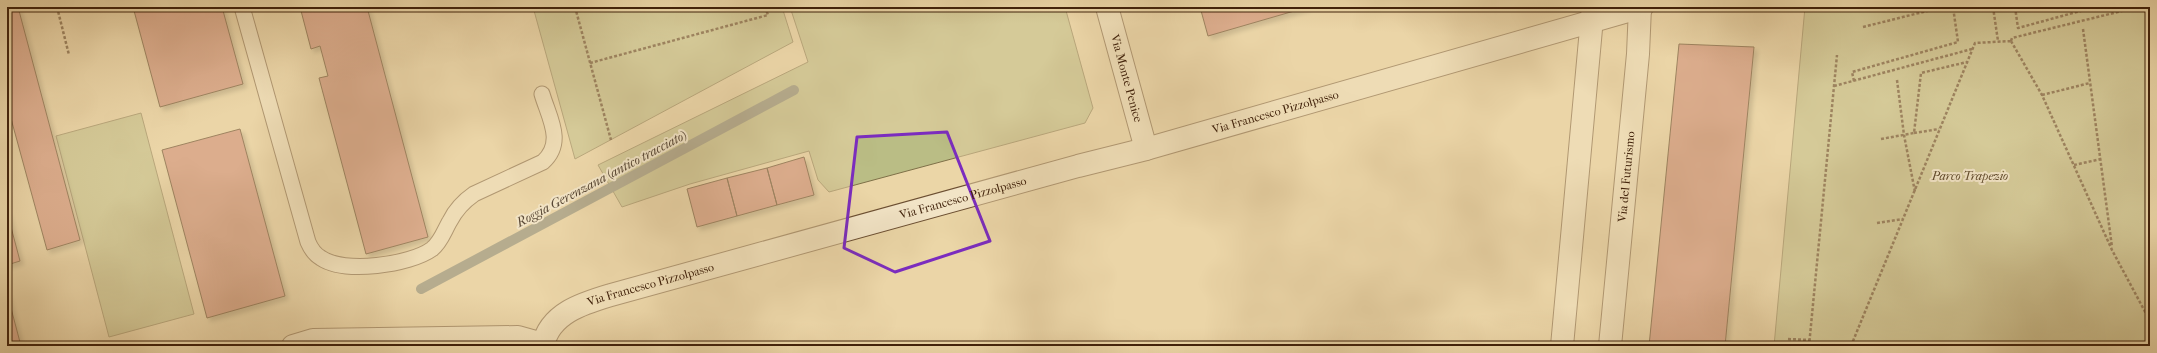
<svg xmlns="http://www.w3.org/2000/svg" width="2157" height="353" font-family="'IM FELL French Canon',serif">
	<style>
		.green { fill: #babd85; stroke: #7e7048 }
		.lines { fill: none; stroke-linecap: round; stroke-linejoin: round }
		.stream { stroke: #777b6f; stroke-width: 10 }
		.building { fill: #ca7c6d; stroke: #41220b; filter: url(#shadow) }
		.service-casing { stroke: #6c4f32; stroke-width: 17 }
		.minor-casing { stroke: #6c4f32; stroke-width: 24 }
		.tertiary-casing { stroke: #6c4f32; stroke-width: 24 }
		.path { stroke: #41220b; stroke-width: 2.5; stroke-dasharray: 3 2; stroke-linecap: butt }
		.service { stroke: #f2e4c6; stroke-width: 15 }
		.minor { stroke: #f2e4c6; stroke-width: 22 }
		.tertiary { stroke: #f2e4c6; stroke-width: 22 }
		.marked { fill: none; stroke: #7b2cbf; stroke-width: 3; stroke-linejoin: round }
		.labels { text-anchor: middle; stroke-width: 4; stroke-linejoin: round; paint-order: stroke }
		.street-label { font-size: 12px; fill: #41220b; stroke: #f2e4c6 }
		.park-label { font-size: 12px; font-style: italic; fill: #5f492a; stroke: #f2e4c6 }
		.water-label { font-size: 13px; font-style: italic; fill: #584734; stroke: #f2e4c6 }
	</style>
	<defs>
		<filter id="shadow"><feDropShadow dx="3.5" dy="3.5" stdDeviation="2" flood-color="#0004"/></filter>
	</defs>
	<rect width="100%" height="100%" fill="#ebd6a7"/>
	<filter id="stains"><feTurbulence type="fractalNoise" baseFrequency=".005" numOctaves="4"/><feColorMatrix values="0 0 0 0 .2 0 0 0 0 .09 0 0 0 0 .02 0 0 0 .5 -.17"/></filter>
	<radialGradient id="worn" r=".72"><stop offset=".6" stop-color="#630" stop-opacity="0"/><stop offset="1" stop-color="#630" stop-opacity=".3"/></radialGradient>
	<!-- green -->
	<path class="green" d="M533 7H782L793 42 575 159Z
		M790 7H1065L1093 108 1085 123 829 192 818 180 809 151 690 184 622 207 598 165 808 62Z
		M1805 7H2150V346H1774Z
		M141 113 194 314 109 337 56 136Z"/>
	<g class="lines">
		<!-- stream -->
		<path class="stream" d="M421 289 794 90"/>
	</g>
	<!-- building -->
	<path class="building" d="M7 7H18L80 240 47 250 7 104Z
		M133 7H222L243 84 160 107Z
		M300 7H367L428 237 366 254 319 78 328 76 320 46 311 49Z
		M1200 7H1308L1208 36Z
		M1679 44 1754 47 1725 346H1649Z
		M240 129 285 296 207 318 162 150Z
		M804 157 814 195 777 205 767 168Z
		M767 168 777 205 737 216 727 178Z
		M727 178 737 216 697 227 687 189Z
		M7 212 20 261 7 265Z
		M7 293 21 346H7Z"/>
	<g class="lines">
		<!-- service casing -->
		<g class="service-casing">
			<path id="service" d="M242 7 308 242C311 249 314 254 321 258 344 274 410 265 432 249 441 242 444 231 450 221 456 209 464 201 474 194L543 162C565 142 549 118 542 94"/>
		</g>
		<!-- minor casing -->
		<g class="minor-casing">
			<g id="minor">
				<path id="s1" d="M1107 7 1146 149"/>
				<path d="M293 346 313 340 518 337 543 344"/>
				<path id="s2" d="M543 346C549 313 584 303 611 295L1078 166 1146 149 1642 7"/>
			</g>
		</g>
		<!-- tertiary casing -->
		<g class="tertiary-casing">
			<g id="tertiary">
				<path d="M1562 346 1593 7"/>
				<path id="s3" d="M1610 346 1638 54 1640 7"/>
			</g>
		</g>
		<!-- path -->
		<path class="path" d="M57 7 69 55
			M575 7 611 140
			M1993 7 1998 41
			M2015 7 2018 28 2095 7
			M2148 7 2150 20
			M1783 9 1789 7
			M1863 27 1943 7
			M2083 29 2112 247
			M2011 41 2042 95 2112 250 2150 321
			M2011 41 2012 38 2138 7
			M590 63 768 15 765 7
			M1897 80 1904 135 1915 192
			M1854 81 1852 72 1958 42 1953 7
			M1834 86 1972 49
			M2042 95 2090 83
			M1914 133 1939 129
			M1881 139 1914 133 1921 73 1967 62
			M2074 165 2101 159
			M1877 223 1903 219
			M1788 339 1810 340
			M1809 346 1837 55
			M1851 346 1975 43 2011 41"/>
		<!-- service -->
		<use href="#service" class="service"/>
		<!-- minor -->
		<use href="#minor" class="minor"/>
		<!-- tertiary -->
		<use href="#tertiary" class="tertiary"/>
	</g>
	<!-- marked area -->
	<path d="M0 0H2157V353H0ZM947 132 990 241 895 272 844 248 857 137Z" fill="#ebd6a7" fill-opacity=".55" fill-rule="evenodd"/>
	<path class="marked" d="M947 132 990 241 895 272 844 248 857 137Z"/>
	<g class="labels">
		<!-- street labels -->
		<g class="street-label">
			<text dy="4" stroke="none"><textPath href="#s1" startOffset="74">Via Monte Penice</textPath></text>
			<text dy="4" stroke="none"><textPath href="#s2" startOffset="779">Via Francesco Pizzolpasso</textPath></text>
			<text dy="4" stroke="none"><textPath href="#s3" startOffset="170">Via del Futurismo</textPath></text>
			<text dy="4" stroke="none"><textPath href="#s2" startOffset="455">Via Francesco Pizzolpasso</textPath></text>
			<text dy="4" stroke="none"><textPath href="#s2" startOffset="131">Via Francesco Pizzolpasso</textPath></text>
		</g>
		<!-- park labels -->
		<g class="park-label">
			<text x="1970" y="180">Parco Trapezio</text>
		</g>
		<!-- water labels -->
		<g class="water-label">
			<text transform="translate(601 178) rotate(-28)" y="5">Roggia Gerenzana (antico tracciato)</text>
		</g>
	</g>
	<!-- margin -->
	<rect width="2157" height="353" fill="none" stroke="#ebd6a7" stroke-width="24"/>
	<rect x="8" y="8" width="2141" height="337" fill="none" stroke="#41220b" stroke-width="2"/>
	<rect x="12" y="12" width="2133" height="329" fill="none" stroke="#41220b"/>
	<rect width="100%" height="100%" filter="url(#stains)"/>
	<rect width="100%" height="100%" fill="url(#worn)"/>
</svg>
